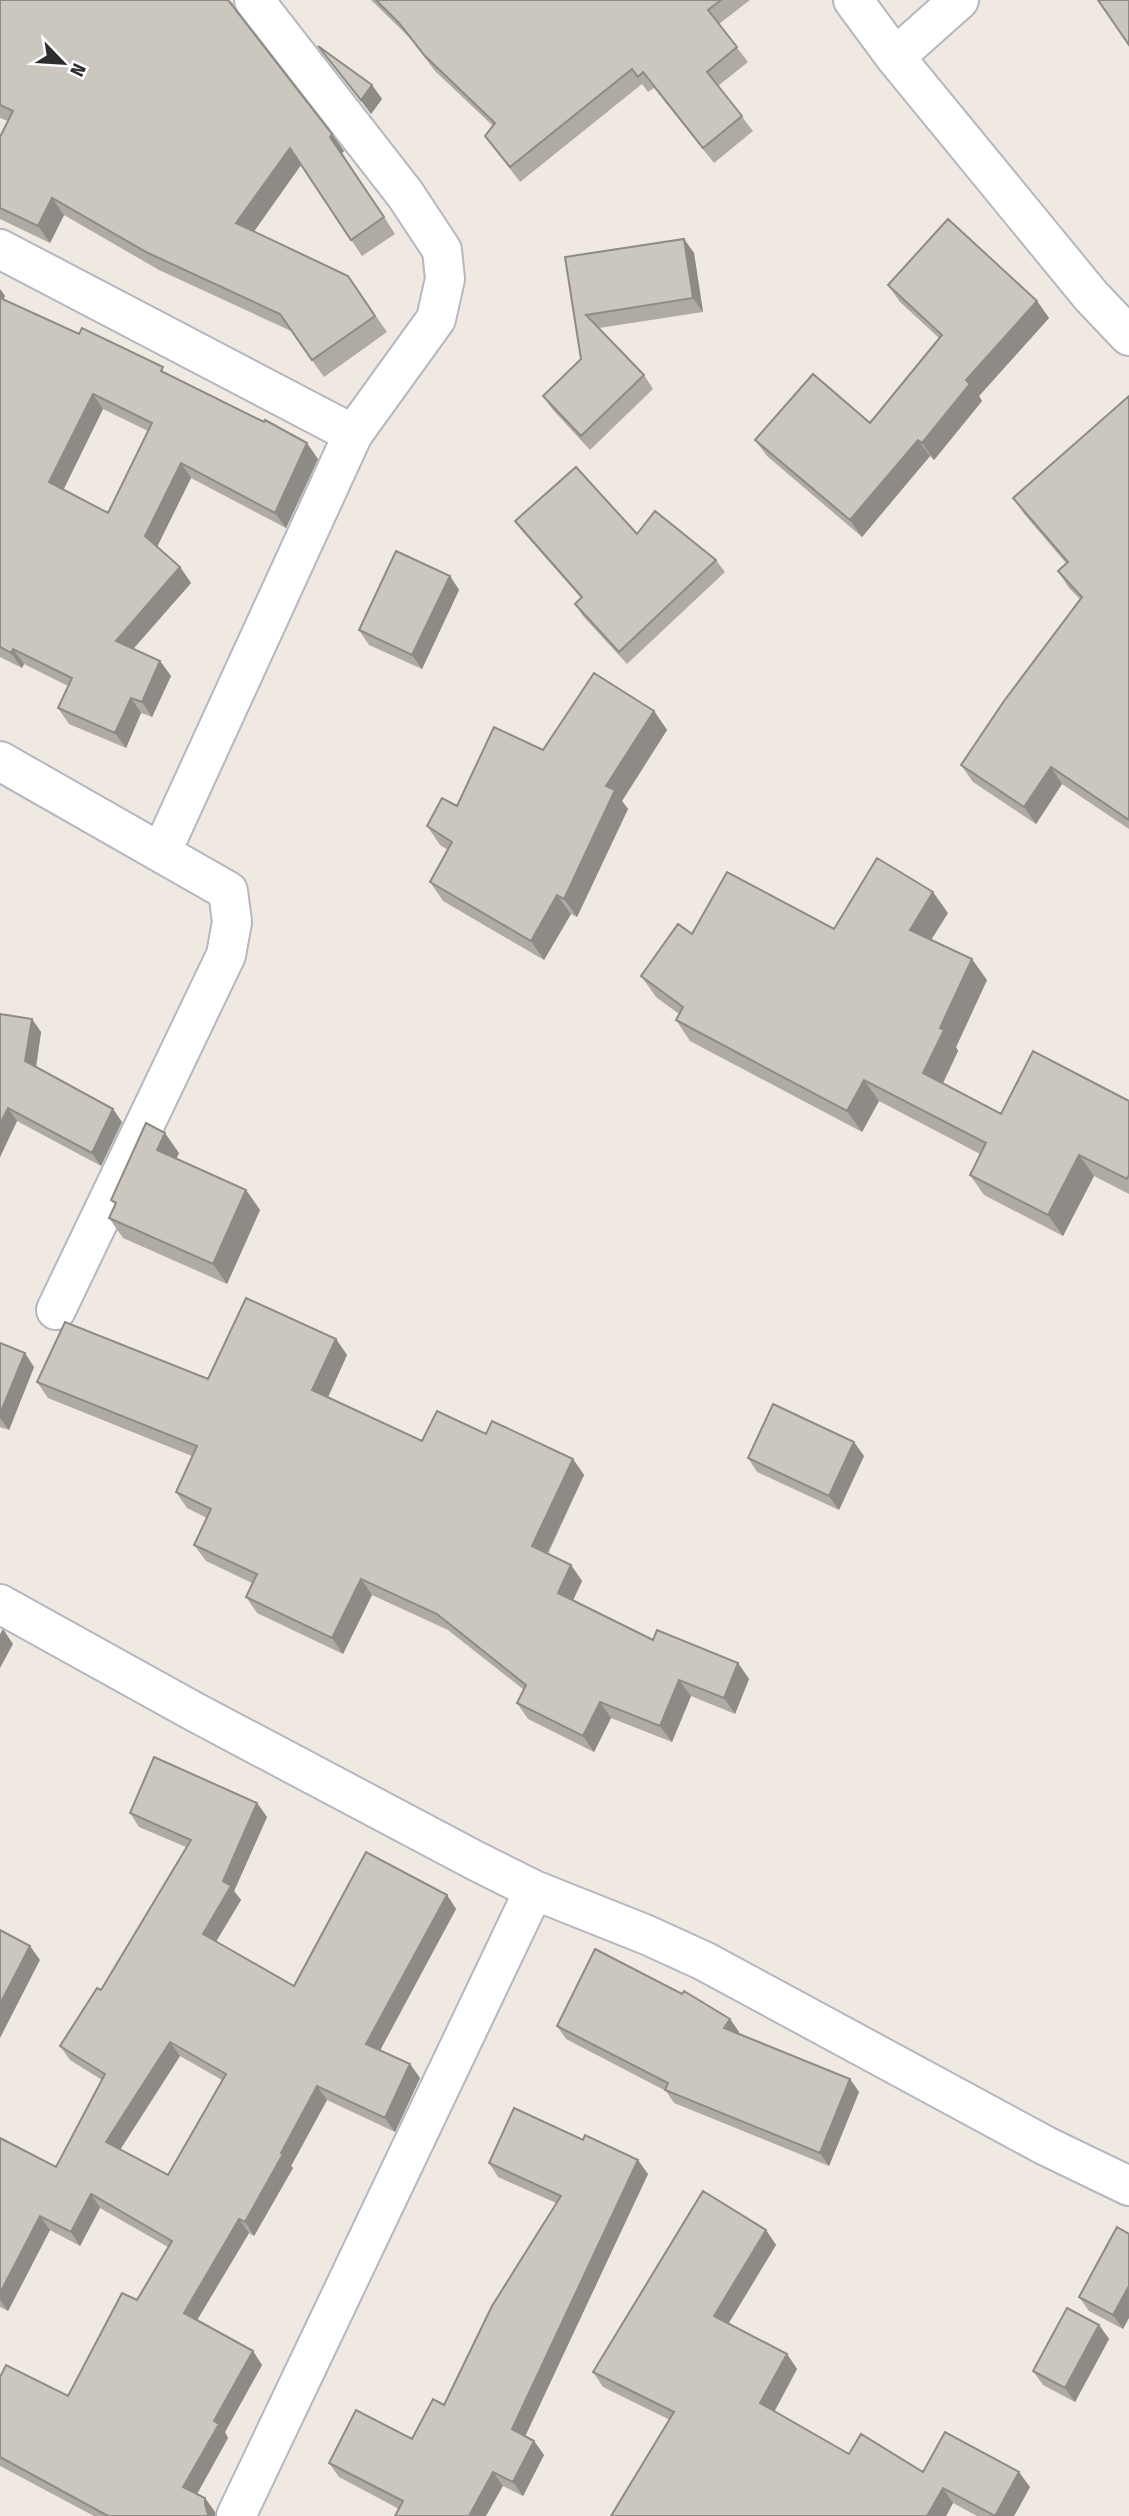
<svg xmlns="http://www.w3.org/2000/svg" width="1129" height="2516" font-family="'Fira Sans Condensed',sans-serif">
<style>
.lines{fill:none;stroke-linecap:round;stroke-linejoin:round}
.street-casing{stroke:#b4b7c1;stroke-width:42}
.street{stroke:#fff;stroke-width:38}
.wall{fill:#afaba4;fill-rule:evenodd}
.shaded-wall{fill:#8e8b86}
.building{fill:#cbc7bf;stroke:#8e8b86;stroke-width:2;fill-rule:evenodd}
</style>
<rect width="100%" height="100%" fill="#efe9e1"/>
<g class="lines">
<!-- street casing -->
<g class="street-casing">
<path id="street" d="M 853,0 L 895,57 L 1091,296 L 1129,336
M 895,57 L 959,0
M 0,249 L 353,434
M 0,761 L 228,891 L 232,922 L 226,955 L 56,1310
M 161,853 L 353,434 L 436,319 L 445,279 L 442,250 L 405,194 L 254,0
M 0,1604 L 193,1711 L 476,1861 L 534,1890 L 647,1935 L 704,1961 L 1046,2146 L 1129,2186
M 236,2516 L 534,1890"/>
</g>
<!-- street -->
<use href="#street" class="street"/>
</g>
<!-- wall -->
<path class="wall" d="M 0,0 L 232,2 L 235,10 L 332,134 L 344,151 L 342,153 L 395,234 L 362,256 L 301,165 L 254,231 L 348,276 L 387,332 L 324,377 L 291,331 L 159,270 L 64,215 L 50,243 L 0,219 L 0,137 L 8,121 L 0,118 Z
M 371,0 L 750,0 L 719,24 L 748,62 L 718,86 L 753,131 L 714,163 L 654,88 L 648,92 L 642,84 L 520,182 L 485,136 L 493,126 L 435,71 L 410,38 Z
M 318,46 L 372,85 L 382,99 L 371,114 Z
M 684,239 L 694,253 L 703,312 L 599,328 L 644,375 L 653,389 L 590,450 L 553,410 L 543,396 L 581,359 L 565,257 Z
M 888,285 L 1037,301 L 1049,318 L 979,396 L 982,401 L 934,460 L 930,456 L 862,537 L 767,456 L 755,440 L 870,423 L 939,338 L 900,302 Z
M 0,289 L 5,296 L 3,300 L 169,375 L 318,459 L 286,528 L 191,478 L 157,547 L 180,567 L 191,583 L 133,649 L 160,661 L 171,676 L 152,717 L 141,713 L 126,748 L 69,724 L 58,708 L 68,686 L 24,664 L 22,668 L 0,657 ZM 103,409 L 148,431 L 108,513 L 63,489 Z
M 1129,397 L 1129,829 L 1062,784 L 1036,824 L 973,782 L 961,765 L 1080,599 L 1069,588 L 1058,571 L 1066,563 L 1025,515 L 1013,498 Z
M 515,521 L 637,534 L 716,560 L 725,572 L 627,664 L 583,616 L 575,604 L 581,598 L 524,533 Z
M 450,576 L 459,590 L 422,669 L 369,645 L 359,630 Z
M 654,711 L 667,730 L 622,801 L 628,809 L 577,917 L 571,914 L 544,960 L 443,901 L 430,882 L 448,850 L 440,845 L 427,826 L 543,750 Z
M 948,913 L 931,940 L 987,980 L 956,1047 L 958,1051 L 943,1084 L 1001,1114 L 1129,1101 L 1129,1194 L 1094,1176 L 1063,1236 L 984,1195 L 970,1175 L 980,1154 L 879,1101 L 862,1132 L 690,1041 L 676,1020 L 679,1014 L 656,997 L 641,976 L 692,934 L 834,929 Z
M 0,1014 L 32,1019 L 41,1032 L 36,1067 L 113,1109 L 122,1122 L 101,1166 L 17,1121 L 0,1157 Z
M 179,1153 L 176,1159 L 246,1190 L 260,1210 L 227,1284 L 123,1238 L 109,1218 L 115,1205 L 111,1200 Z
M 336,1339 L 347,1355 L 328,1397 L 422,1441 L 486,1434 L 573,1459 L 584,1475 L 548,1554 L 571,1565 L 582,1581 L 573,1600 L 653,1640 L 738,1663 L 749,1679 L 735,1714 L 691,1696 L 672,1742 L 611,1718 L 594,1752 L 528,1719 L 517,1703 L 524,1690 L 448,1630 L 372,1595 L 343,1654 L 257,1613 L 246,1597 L 252,1583 L 206,1561 L 194,1545 L 207,1518 L 187,1508 L 176,1492 L 192,1456 L 48,1398 L 37,1382 L 208,1379 Z
M 0,1343 L 34,1367 L 9,1430 L 0,1427 Z
M 864,1456 L 839,1510 L 757,1472 L 748,1458 Z
M 257,1803 L 267,1817 L 234,1891 L 241,1900 L 216,1942 L 294,1986 L 447,1895 L 456,1909 L 380,2050 L 410,2064 L 420,2078 L 395,2132 L 327,2100 L 291,2166 L 293,2168 L 254,2236 L 249,2233 L 197,2320 L 262,2365 L 225,2432 L 228,2438 L 197,2494 L 205,2498 L 215,2512 L 215,2516 L 94,2516 L 0,2466 L 0,2377 L 68,2396 L 137,2300 L 168,2247 L 100,2208 L 80,2246 L 50,2230 L 8,2311 L 0,2307 L 0,2138 L 56,2167 L 102,2080 L 70,2060 L 60,2046 L 101,1990 L 186,1847 L 139,1827 L 130,1813 ZM 180,2056 L 222,2080 L 168,2175 L 120,2150 Z
M 730,2019 L 739,2032 L 739,2033 L 850,2079 L 859,2092 L 829,2166 L 674,2103 L 666,2091 L 566,2039 L 557,2026 Z
M 489,2163 L 648,2174 L 525,2436 L 534,2441 L 544,2455 L 523,2496 L 503,2486 L 399,2509 L 339,2477 L 329,2463 L 412,2439 L 444,2405 L 556,2203 L 498,2177 Z
M 1117,2227 L 1123,2329 L 1089,2311 L 1079,2297 Z
M 766,2230 L 776,2245 L 728,2324 L 787,2354 L 797,2369 L 774,2411 L 849,2454 L 923,2472 L 1030,2487 L 1014,2516 L 977,2516 L 953,2503 L 946,2516 L 611,2516 L 670,2420 L 603,2387 L 593,2372 Z
M 1099,2325 L 1109,2339 L 1075,2402 L 1043,2385 L 1033,2371 Z"/>
<!-- shaded-wall -->
<path class="shaded-wall" d="M 372,85 L 382,99 L 371,114 L 361,100 Z
M 332,134 L 344,151 L 342,153 L 395,234 L 330,137 Z
M 290,148 L 301,165 L 248,240 L 236,223 Z
M 52,198 L 64,215 L 50,243 L 38,226 Z
M 684,239 L 694,253 L 703,312 L 693,298 Z
M 0,289 L 5,296 L 0,307 Z
M 1037,301 L 1049,318 L 979,396 L 982,401 L 934,460 L 922,443 L 966,380 Z
M 93,394 L 103,409 L 60,497 L 49,482 Z
M 918,440 L 930,456 L 862,537 L 850,520 Z
M 307,443 L 318,459 L 286,528 L 275,513 Z
M 181,463 L 191,478 L 155,551 L 145,536 Z
M 180,567 L 191,583 L 127,656 L 116,641 Z
M 450,576 L 459,590 L 422,669 L 412,655 Z
M 13,649 L 24,664 L 22,668 L 11,653 Z
M 160,661 L 171,676 L 152,717 L 142,702 Z
M 131,698 L 141,713 L 126,748 L 115,733 Z
M 654,711 L 667,730 L 622,801 L 628,809 L 577,917 L 564,899 L 606,786 Z
M 1051,767 L 1062,784 L 1036,824 L 1024,807 Z
M 933,892 L 948,913 L 924,951 L 910,930 Z
M 557,895 L 571,914 L 544,960 L 531,941 Z
M 972,959 L 987,980 L 956,1047 L 958,1051 L 937,1094 L 923,1073 L 940,1028 Z
M 32,1019 L 41,1032 L 35,1074 L 25,1061 Z
M 864,1080 L 879,1101 L 862,1132 L 847,1111 Z
M 8,1108 L 17,1121 L 0,1157 L 0,1124 Z
M 113,1109 L 122,1122 L 101,1166 L 92,1153 Z
M 165,1133 L 179,1153 L 171,1170 L 157,1150 Z
M 1079,1155 L 1094,1176 L 1063,1236 L 1048,1215 Z
M 246,1190 L 260,1210 L 227,1284 L 213,1264 Z
M 336,1339 L 347,1355 L 324,1406 L 312,1390 Z
M 25,1353 L 34,1367 L 9,1430 L 0,1418 L 0,1414 Z
M 854,1442 L 864,1456 L 839,1510 L 829,1496 Z
M 573,1459 L 584,1475 L 543,1562 L 532,1546 Z
M 571,1565 L 582,1581 L 569,1609 L 558,1593 Z
M 361,1579 L 372,1595 L 343,1654 L 332,1638 Z
M 3,1629 L 13,1644 L 0,1668 L 0,1634 Z
M 738,1663 L 749,1679 L 735,1714 L 724,1698 Z
M 679,1680 L 691,1696 L 672,1742 L 660,1726 Z
M 600,1702 L 611,1718 L 594,1752 L 583,1736 Z
M 257,1803 L 267,1817 L 234,1891 L 241,1900 L 212,1948 L 203,1934 L 223,1881 Z
M 447,1895 L 456,1909 L 376,2058 L 366,2044 Z
M 30,1946 L 40,1960 L 0,2038 L 0,2004 Z
M 730,2019 L 739,2032 L 734,2041 L 724,2028 Z
M 170,2042 L 180,2056 L 116,2156 L 106,2142 Z
M 410,2064 L 420,2078 L 395,2132 L 385,2118 Z
M 850,2079 L 859,2092 L 829,2166 L 820,2153 Z
M 317,2086 L 327,2100 L 291,2166 L 293,2168 L 254,2236 L 245,2222 Z
M 638,2160 L 648,2174 L 522,2443 L 512,2429 Z
M 91,2194 L 100,2208 L 80,2246 L 71,2232 Z
M 40,2216 L 50,2230 L 8,2311 L 0,2300 L 0,2293 Z
M 239,2219 L 249,2233 L 193,2327 L 184,2313 Z
M 766,2230 L 776,2245 L 724,2331 L 714,2316 Z
M 1129,2286 L 1129,2318 L 1123,2329 L 1113,2315 Z
M 1099,2325 L 1109,2339 L 1075,2402 L 1065,2388 Z
M 253,2351 L 262,2365 L 225,2432 L 228,2438 L 193,2501 L 183,2487 L 214,2421 Z
M 787,2354 L 797,2369 L 771,2418 L 760,2403 Z
M 534,2441 L 544,2455 L 523,2496 L 513,2482 Z
M 493,2472 L 503,2486 L 486,2516 L 469,2516 Z
M 1019,2472 L 1030,2487 L 1014,2516 L 995,2516 Z
M 943,2488 L 953,2503 L 946,2516 L 927,2516 Z
M 205,2498 L 215,2512 L 215,2516 L 207,2516 L 205,2504 Z"/>
<!-- building -->
<path class="building" d="M 0,0 L 228,0 L 332,134 L 330,137 L 384,217 L 351,240 L 290,148 L 236,223 L 348,276 L 375,316 L 312,360 L 280,314 L 148,253 L 52,198 L 38,226 L 0,208 L 0,137 L 13,111 L 0,105 Z
M 376,0 L 721,0 L 708,10 L 737,47 L 707,72 L 742,116 L 703,148 L 643,72 L 638,77 L 632,69 L 510,167 L 485,136 L 495,123 L 425,56 L 399,23 Z
M 1098,0 L 1129,0 L 1129,45 Z
M 318,46 L 372,85 L 361,100 Z
M 948,219 L 1037,301 L 966,380 L 970,384 L 922,443 L 918,440 L 850,520 L 755,440 L 813,374 L 870,423 L 942,335 L 888,285 Z
M 684,239 L 693,298 L 586,315 L 644,375 L 581,436 L 543,396 L 581,359 L 565,257 Z
M 0,298 L 79,334 L 82,328 L 163,367 L 161,371 L 264,422 L 265,420 L 307,443 L 275,513 L 181,463 L 145,536 L 180,567 L 116,641 L 160,661 L 142,702 L 131,698 L 115,733 L 58,708 L 72,678 L 13,649 L 11,653 L 0,647 ZM 93,394 L 152,423 L 108,513 L 49,482 Z
M 1129,396 L 1129,820 L 1051,767 L 1024,807 L 961,765 L 1004,701 L 1082,597 L 1058,571 L 1068,562 L 1013,498 Z
M 576,467 L 637,534 L 655,511 L 716,560 L 619,652 L 575,604 L 582,597 L 515,521 Z
M 396,551 L 450,576 L 412,655 L 359,630 Z
M 594,673 L 654,711 L 606,786 L 615,790 L 564,899 L 557,895 L 531,941 L 430,882 L 452,842 L 427,826 L 442,798 L 457,806 L 494,727 L 543,750 Z
M 877,858 L 933,892 L 910,930 L 972,959 L 940,1028 L 944,1030 L 923,1073 L 1001,1114 L 1033,1051 L 1129,1101 L 1129,1175 L 1127,1179 L 1079,1155 L 1048,1215 L 970,1175 L 986,1143 L 864,1080 L 847,1111 L 676,1020 L 683,1007 L 641,976 L 678,924 L 692,934 L 727,872 L 834,929 Z
M 0,1014 L 32,1019 L 25,1061 L 113,1109 L 92,1153 L 8,1108 L 0,1124 Z
M 146,1123 L 165,1133 L 157,1150 L 246,1190 L 213,1264 L 109,1218 L 116,1203 L 111,1200 Z
M 246,1298 L 336,1339 L 312,1390 L 422,1441 L 437,1411 L 486,1434 L 492,1421 L 573,1459 L 532,1546 L 571,1565 L 558,1593 L 653,1640 L 657,1630 L 738,1663 L 724,1698 L 679,1680 L 660,1726 L 600,1702 L 583,1736 L 517,1703 L 526,1685 L 437,1614 L 361,1579 L 332,1638 L 246,1597 L 257,1574 L 194,1545 L 211,1509 L 176,1492 L 197,1446 L 37,1382 L 65,1322 L 208,1379 Z
M 0,1343 L 25,1353 L 0,1414 Z
M 773,1404 L 854,1442 L 829,1496 L 748,1458 Z
M 154,1757 L 257,1803 L 223,1881 L 231,1886 L 203,1934 L 294,1986 L 366,1852 L 447,1895 L 366,2044 L 410,2064 L 385,2118 L 317,2086 L 281,2153 L 283,2154 L 245,2222 L 239,2219 L 184,2313 L 253,2351 L 214,2421 L 219,2424 L 183,2487 L 205,2498 L 205,2504 L 208,2514 L 207,2516 L 108,2516 L 0,2457 L 0,2377 L 6,2365 L 68,2396 L 122,2293 L 137,2300 L 172,2241 L 91,2194 L 71,2232 L 40,2216 L 0,2293 L 0,2138 L 56,2167 L 105,2074 L 60,2046 L 97,1988 L 101,1990 L 191,1840 L 130,1813 ZM 170,2042 L 226,2074 L 168,2175 L 106,2142 Z
M 0,1930 L 30,1946 L 0,2004 Z
M 595,1949 L 682,1994 L 684,1991 L 730,2019 L 724,2028 L 850,2079 L 820,2153 L 665,2090 L 668,2083 L 557,2026 Z
M 514,2108 L 583,2140 L 585,2135 L 638,2160 L 512,2429 L 534,2441 L 513,2482 L 493,2472 L 469,2516 L 395,2516 L 403,2501 L 329,2463 L 356,2410 L 412,2439 L 433,2399 L 444,2405 L 492,2306 L 561,2196 L 489,2163 Z
M 703,2191 L 766,2230 L 714,2316 L 787,2354 L 760,2403 L 849,2454 L 861,2434 L 923,2472 L 945,2432 L 1019,2472 L 995,2516 L 943,2488 L 927,2516 L 611,2516 L 674,2412 L 593,2372 Z
M 1117,2227 L 1129,2234 L 1129,2286 L 1113,2315 L 1079,2297 Z
M 1067,2308 L 1099,2325 L 1065,2388 L 1033,2371 Z"/>
<!-- north arrow -->
<g transform="translate(63 63) rotate(115)" stroke="#ffffff" stroke-width="5" paint-order="stroke">
<path d="M0-5L12 26L0 18L-12 26Z" fill="#2e2e2e"/>
<text y="-10" font-size="19" font-weight="bold" text-anchor="middle" fill="#2e2e2e">N</text>
</g>
</svg>
